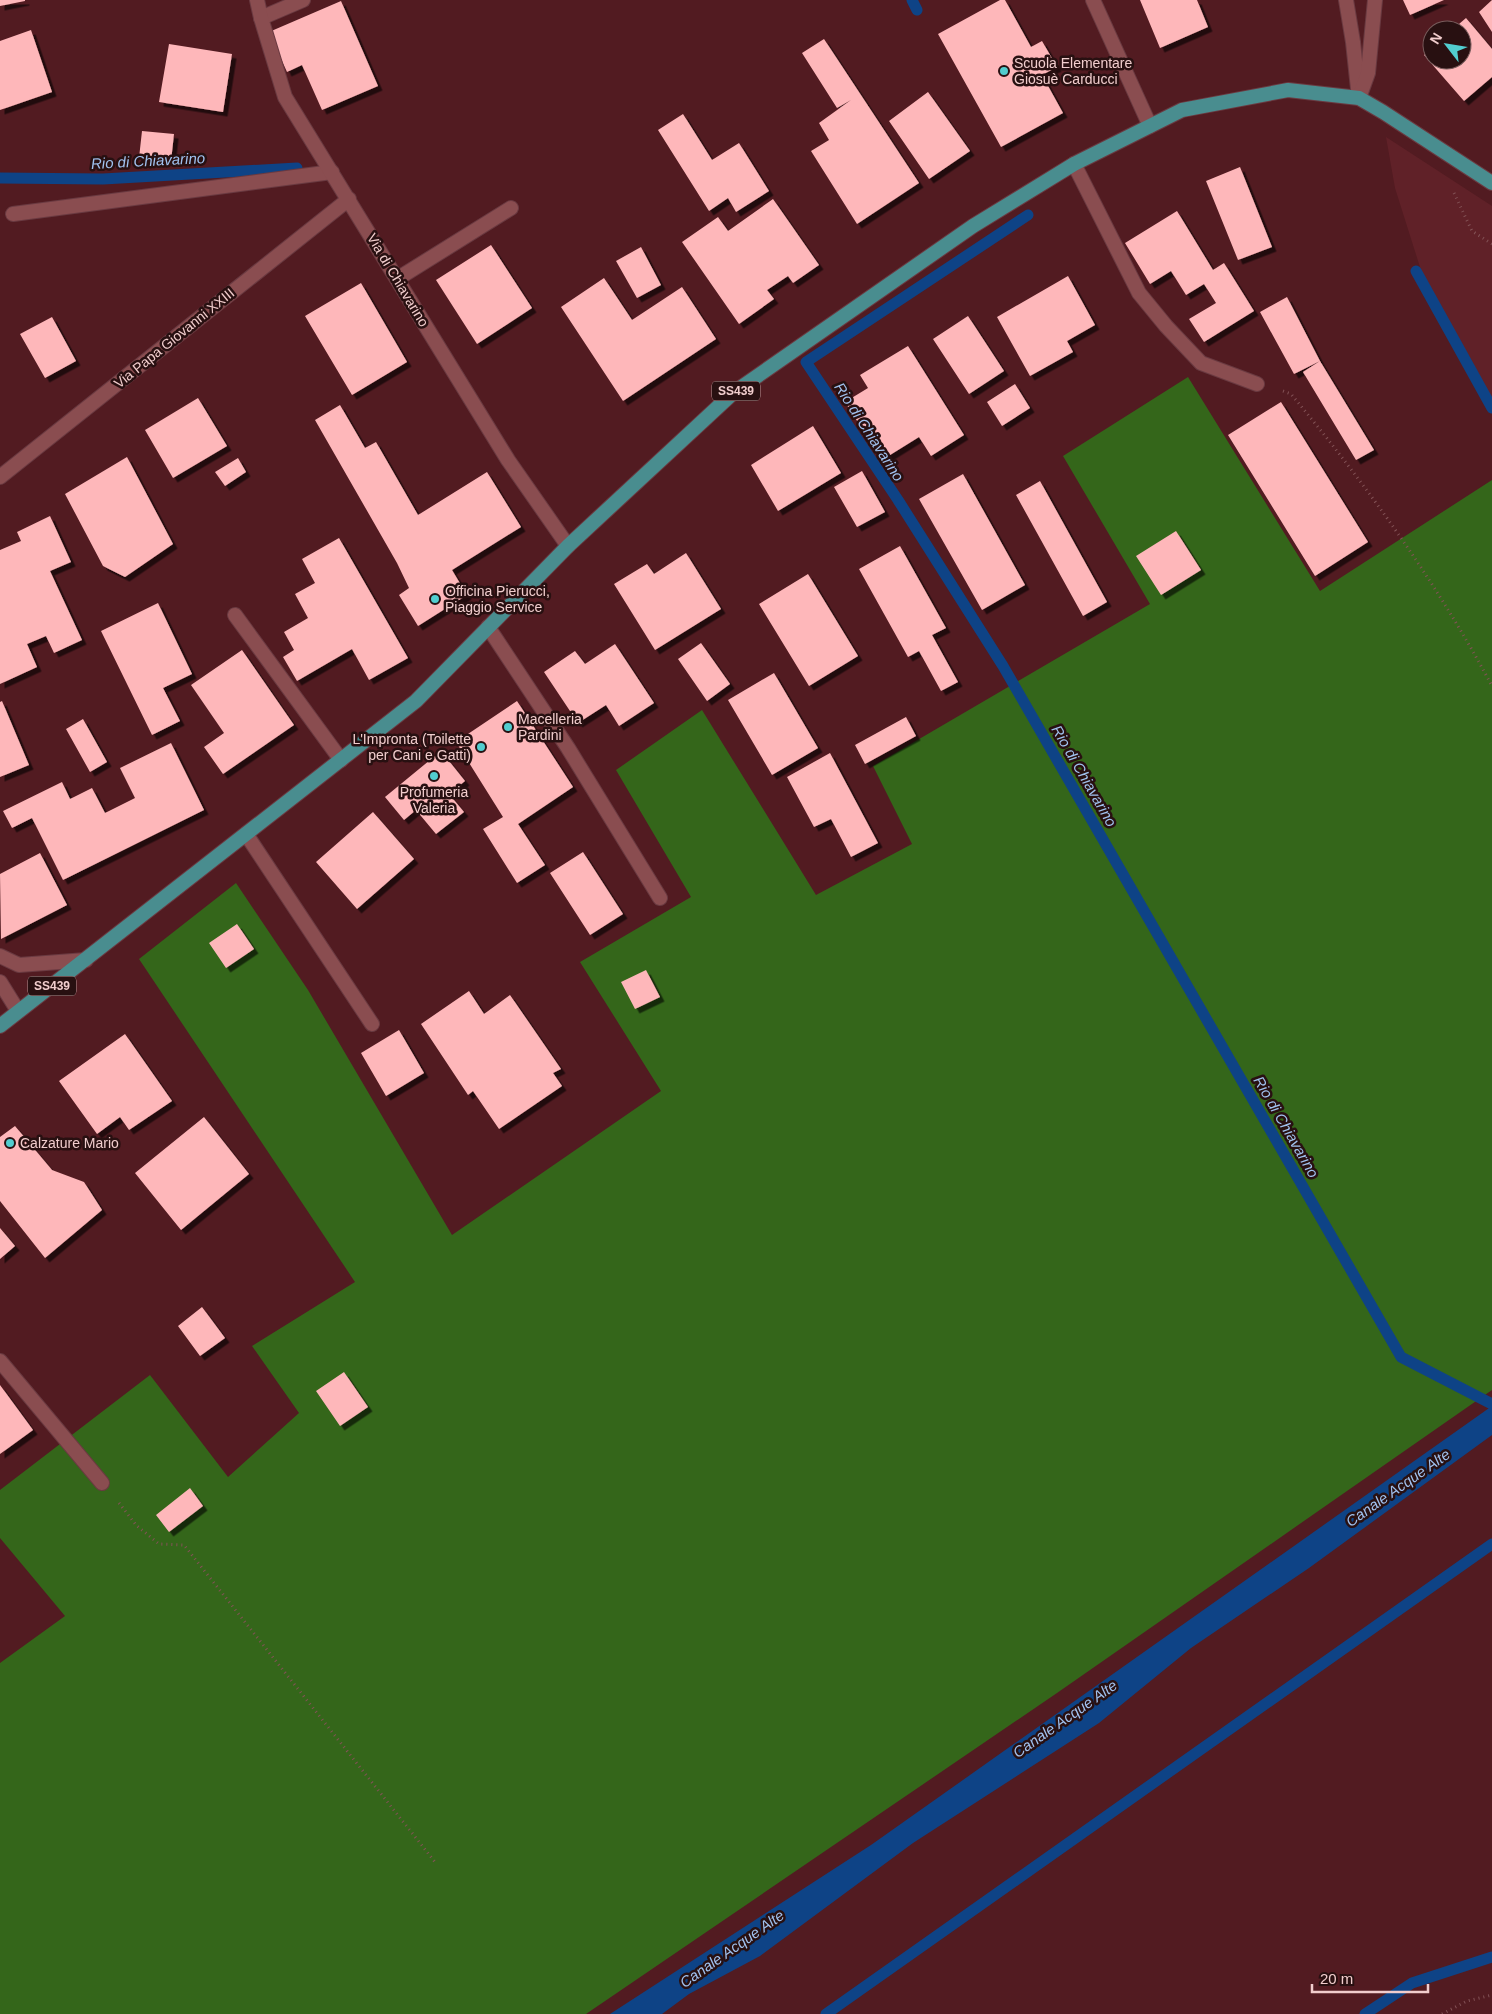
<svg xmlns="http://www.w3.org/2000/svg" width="1492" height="2014" font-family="Arial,sans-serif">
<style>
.built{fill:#602128}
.green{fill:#34661a}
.water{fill:#0e4386}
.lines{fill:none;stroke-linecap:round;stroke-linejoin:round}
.stream{stroke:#0e4386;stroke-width:11}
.building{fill:#feb7ba;filter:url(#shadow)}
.service-casing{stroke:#6a3a41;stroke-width:16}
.minor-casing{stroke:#6a3a41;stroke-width:16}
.primary-casing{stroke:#6a3a41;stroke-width:16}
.path{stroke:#835256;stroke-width:3;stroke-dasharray:1 4;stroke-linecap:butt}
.service{stroke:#8a4d50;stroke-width:14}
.minor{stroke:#8a4d50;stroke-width:14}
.primary{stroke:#498d8f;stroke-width:14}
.poi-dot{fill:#52cdcf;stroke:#281011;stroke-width:2}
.labels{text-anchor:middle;stroke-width:5;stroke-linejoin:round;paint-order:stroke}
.shield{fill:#281011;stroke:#b59495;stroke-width:1}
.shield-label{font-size:12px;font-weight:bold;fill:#f1cdcd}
.poi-label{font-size:14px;fill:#f1cdcd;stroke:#281011;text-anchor:start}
.street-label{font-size:14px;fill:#f1cdcd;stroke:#281011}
.water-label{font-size:15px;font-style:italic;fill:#a0c1ee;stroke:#281011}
</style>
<defs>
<filter id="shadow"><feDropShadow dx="4.5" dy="4.5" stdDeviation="0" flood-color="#0009"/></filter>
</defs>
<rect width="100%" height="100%" fill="#521b21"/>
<!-- built -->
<path class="built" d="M 1386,137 L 1492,206 L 1492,404 L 1473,363 L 1425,283 L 1395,188 Z"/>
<!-- green -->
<path class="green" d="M 1188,377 L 1320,591 L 1492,480 L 1492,1390 L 1057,1693 L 586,2014 L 0,2014 L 0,1663 L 65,1616 L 0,1538 L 0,1490 L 150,1375 L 228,1477 L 299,1413 L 252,1346 L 355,1282 L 139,959 L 236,883 L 308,990 L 452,1235 L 661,1091 L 580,962 L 691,897 L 616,770 L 702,710 L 816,895 L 912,844 L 873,766 L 1150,604 L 1063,456 Z"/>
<!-- water -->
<path class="water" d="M 1492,1406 L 1492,1435 L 1309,1568 L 1191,1648 L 1099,1723 L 913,1843 L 760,1956 L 689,1994 L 662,2014 L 610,2014 L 871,1845 Z"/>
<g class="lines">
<!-- stream -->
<path class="stream" d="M 912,0 L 917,10
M 0,178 L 103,179 L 297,168
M 1028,215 L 806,362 L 898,500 L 1003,666 L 1401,1357 L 1492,1404
M 1416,271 L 1492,408
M 826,2014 L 1492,1544
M 1365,2014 L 1412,1983 L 1492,1957"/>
</g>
<!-- building -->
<path class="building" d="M 0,0 L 25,0 L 25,1 L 0,6 Z
M 1000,0 L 1005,0 L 1031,47 L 1042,41 L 1057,67 L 1042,75 L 1063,113 L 1001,147 L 938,34 Z
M 1140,0 L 1197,0 L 1208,27 L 1160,48 Z
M 1403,0 L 1444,0 L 1410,15 Z
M 1492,0 L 1492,32 L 1479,12 Z
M 341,1 L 378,86 L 322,110 L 302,65 L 287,72 L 269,32 Z
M 1466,18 L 1492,49 L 1492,77 L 1464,101 L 1424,55 L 1432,47 L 1432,60 L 1462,60 L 1462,30 L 1452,30 Z
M 31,30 L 52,92 L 0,110 L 0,41 Z
M 824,39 L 919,183 L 857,224 L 811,151 L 829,140 L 819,123 L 851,100 L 837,108 L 802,53 Z
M 169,44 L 232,54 L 223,112 L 159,102 Z
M 928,92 L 970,151 L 929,179 L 889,121 Z
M 683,114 L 712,160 L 739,143 L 769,191 L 736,212 L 728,198 L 709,211 L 658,130 Z
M 142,131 L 174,134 L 171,161 L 139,158 Z
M 1240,167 L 1272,247 L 1238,260 L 1206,181 Z
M 773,199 L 819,265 L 793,283 L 788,276 L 767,290 L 774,299 L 739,324 L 682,242 L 718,217 L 728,231 Z
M 1177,211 L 1213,270 L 1224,263 L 1254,311 L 1204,342 L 1189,319 L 1216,303 L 1204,284 L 1186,295 L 1171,271 L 1150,284 L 1125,243 Z
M 491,245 L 532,308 L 477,344 L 436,280 Z
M 641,247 L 661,285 L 637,298 L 616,261 Z
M 1068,276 L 1095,325 L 1067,341 L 1073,352 L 1030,376 L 997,317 Z
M 604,278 L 632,320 L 682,287 L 716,339 L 623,401 L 561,307 Z
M 361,283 L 407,362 L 352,395 L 305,316 Z
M 1287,297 L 1320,361 L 1294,374 L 1260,312 Z
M 968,316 L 1004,371 L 969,394 L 933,339 Z
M 52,317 L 76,361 L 45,378 L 20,334 Z
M 908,346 L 964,435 L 931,456 L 919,437 L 882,460 L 845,402 L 868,388 L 860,375 Z
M 1320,361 L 1374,450 L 1356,460 L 1303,372 Z
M 1015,384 L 1030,408 L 1002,426 L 987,402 Z
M 198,398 L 227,446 L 173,478 L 145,430 Z
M 1281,402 L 1368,542 L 1315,576 L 1228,435 Z
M 340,405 L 365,448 L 376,442 L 418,515 L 487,472 L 521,527 L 452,570 L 467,595 L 418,626 L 399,595 L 409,588 L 397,563 L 315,420 Z
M 813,426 L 841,473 L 778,511 L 751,465 Z
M 127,457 L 173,544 L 125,577 L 103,566 L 65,494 Z
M 238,458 L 246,472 L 225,486 L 215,472 Z
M 862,471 L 885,512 L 857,527 L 834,487 Z
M 963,474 L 1025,585 L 982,610 L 919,499 Z
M 1040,481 L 1107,602 L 1083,616 L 1016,495 Z
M 50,516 L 71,562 L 50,571 L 82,640 L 54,653 L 46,636 L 27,644 L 37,667 L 0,684 L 0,550 L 21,541 L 17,532 Z
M 1176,531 L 1201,570 L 1161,595 L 1136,556 Z
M 339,538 L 408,658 L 369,680 L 352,649 L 297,681 L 283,657 L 294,650 L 284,632 L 308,618 L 295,594 L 315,583 L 302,559 Z
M 900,546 L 946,628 L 932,635 L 958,682 L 941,691 L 919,651 L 908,657 L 859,569 Z
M 686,553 L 721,609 L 655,650 L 614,584 L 647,564 L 654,574 Z
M 808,574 L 858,656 L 809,686 L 759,604 Z
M 158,603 L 192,674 L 163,688 L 180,721 L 152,735 L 101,631 Z
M 701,643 L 730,684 L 707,701 L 678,659 Z
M 615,644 L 654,703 L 619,726 L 606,705 L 578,723 L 544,672 L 575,651 L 585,664 Z
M 242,650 L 294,725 L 223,774 L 204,747 L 224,733 L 191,685 Z
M 774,673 L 818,748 L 772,775 L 728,700 Z
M 2,701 L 29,765 L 0,777 L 0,702 Z
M 517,701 L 573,787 L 518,824 L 545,865 L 517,883 L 483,829 L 503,817 L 456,742 Z
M 906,717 L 916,736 L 865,764 L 855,745 Z
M 83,719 L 107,762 L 90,772 L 66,729 Z
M 171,743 L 204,810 L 63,880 L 32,818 L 12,828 L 3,811 L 62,782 L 70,799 L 92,788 L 105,813 L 135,798 L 120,768 Z
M 441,751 L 465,781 L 449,794 L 464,812 L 436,834 L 416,810 L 404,820 L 385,797 Z
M 830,753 L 878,843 L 851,857 L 831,819 L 814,827 L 787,777 Z
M 373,812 L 414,859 L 357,909 L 316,862 Z
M 583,852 L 623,914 L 590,935 L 550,873 Z
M 40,853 L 67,905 L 1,939 L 0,874 Z
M 237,924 L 254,949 L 226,968 L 209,943 Z
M 646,970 L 660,997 L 635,1009 L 621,982 Z
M 469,991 L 484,1014 L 510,995 L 561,1069 L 553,1073 L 562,1086 L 499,1129 L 473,1091 L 468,1095 L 421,1024 Z
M 399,1030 L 424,1073 L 386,1096 L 361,1053 Z
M 125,1034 L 172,1101 L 129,1130 L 120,1117 L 97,1134 L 59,1081 Z
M 204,1117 L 249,1174 L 181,1230 L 135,1173 Z
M 15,1126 L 52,1170 L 84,1182 L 102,1210 L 45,1258 L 0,1201 L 0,1137 Z
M 0,1228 L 15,1246 L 0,1259 Z
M 202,1307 L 225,1338 L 200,1356 L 178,1326 Z
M 344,1372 L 368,1407 L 340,1426 L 316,1391 Z
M 0,1385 L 33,1430 L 0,1454 Z
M 190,1488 L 203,1506 L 169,1532 L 156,1515 Z"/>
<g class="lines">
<!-- service casing -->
<g class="service-casing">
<path id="service" d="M 1093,0 L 1150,126
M 1346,0 L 1353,42 L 1359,98
M 261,18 L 303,0
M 1074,164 L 1139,293 L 1166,326 L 1201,363 L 1257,384
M 13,214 L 332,172
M 397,279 L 511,208
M 235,615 L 341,760
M 488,627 L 568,748 L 660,898
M 246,834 L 372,1024
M 0,1361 L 102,1483"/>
</g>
<!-- minor casing -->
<g class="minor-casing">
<path id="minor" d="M 257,0 L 261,18 L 285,97 L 508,460 L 568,546
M 1359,98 L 1368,73 L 1375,0
M 0,477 L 349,199
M 0,956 L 19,965 L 86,960
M 0,982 L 18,1011"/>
</g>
<!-- primary casing -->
<g class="primary-casing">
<path id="primary" d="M 0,1026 L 416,701 L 568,546 L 733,393 L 973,226 L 1074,164 L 1182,110 L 1288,90 L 1359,98 L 1383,112 L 1492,183"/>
</g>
<!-- path -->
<path class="path" d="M 1454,193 L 1472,231 L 1492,244
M 1283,391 L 1291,394 C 1366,484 1437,583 1492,686
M 119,1503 L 136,1525 L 159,1544 L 184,1545 L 435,1862
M 1442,2014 L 1467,2001 L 1492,1995"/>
<!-- service -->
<use href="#service" class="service"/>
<!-- minor -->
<use href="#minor" class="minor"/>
<!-- primary -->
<use href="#primary" class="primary"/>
</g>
<!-- markers -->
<g class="poi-dot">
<circle cx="1004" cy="71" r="5"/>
<circle cx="435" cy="599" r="5"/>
<circle cx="508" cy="727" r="5"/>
<circle cx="481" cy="747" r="5"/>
<circle cx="434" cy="776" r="5"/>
<circle cx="10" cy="1143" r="5"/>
</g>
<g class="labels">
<!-- shield labels -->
<g class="shield">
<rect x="712" y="381.5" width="48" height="19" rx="4"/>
<rect x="28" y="976.5" width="48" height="19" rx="4"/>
</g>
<g class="shield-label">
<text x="736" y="395">SS439</text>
<text x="52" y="990">SS439</text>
</g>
<!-- poi labels -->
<g class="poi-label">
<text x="1014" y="68">Scuola Elementare<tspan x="1014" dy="16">Giosuè Carducci</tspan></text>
<text x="445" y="596">Officina Pierucci,<tspan x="445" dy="16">Piaggio Service</tspan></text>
<text x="518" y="724">Macelleria<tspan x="518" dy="16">Pardini</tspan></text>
<text x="471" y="744" text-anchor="end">L'Impronta (Toilette<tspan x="471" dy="16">per Cani e Gatti)</tspan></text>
<text x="434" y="797" text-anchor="middle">Profumeria<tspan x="434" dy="16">Valeria</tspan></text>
<text x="20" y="1148">Calzature Mario</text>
</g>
<!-- street labels -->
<g class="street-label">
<text transform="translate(398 280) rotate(59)" y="5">Via di Chiavarino</text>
<text transform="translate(174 338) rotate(-39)" y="5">Via Papa Giovanni XXIII</text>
</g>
<!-- water labels -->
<g class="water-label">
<text transform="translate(148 161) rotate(-3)" y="5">Rio di Chiavarino</text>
<text transform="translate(869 432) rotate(57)" y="5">Rio di Chiavarino</text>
<text transform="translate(1084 776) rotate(60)" y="5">Rio di Chiavarino</text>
<text transform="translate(1286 1127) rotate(60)" y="5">Rio di Chiavarino</text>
<text transform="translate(1398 1488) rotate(-35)" y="5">Canale Acque Alte</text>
<text transform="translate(1065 1719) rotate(-35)" y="5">Canale Acque Alte</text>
<text transform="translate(732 1949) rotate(-35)" y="5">Canale Acque Alte</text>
</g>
</g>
<!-- north arrow -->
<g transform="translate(1447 45) rotate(301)"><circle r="24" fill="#281011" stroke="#785c5c"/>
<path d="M0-4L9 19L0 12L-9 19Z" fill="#52cdcf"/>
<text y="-8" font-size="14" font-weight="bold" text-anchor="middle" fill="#f1cdcd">N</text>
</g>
<!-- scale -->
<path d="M1312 1984v8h116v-8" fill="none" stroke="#f1cdcd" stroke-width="2.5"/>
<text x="1320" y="1984" font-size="15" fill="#f1cdcd" stroke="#281011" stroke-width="4" paint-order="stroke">20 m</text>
</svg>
